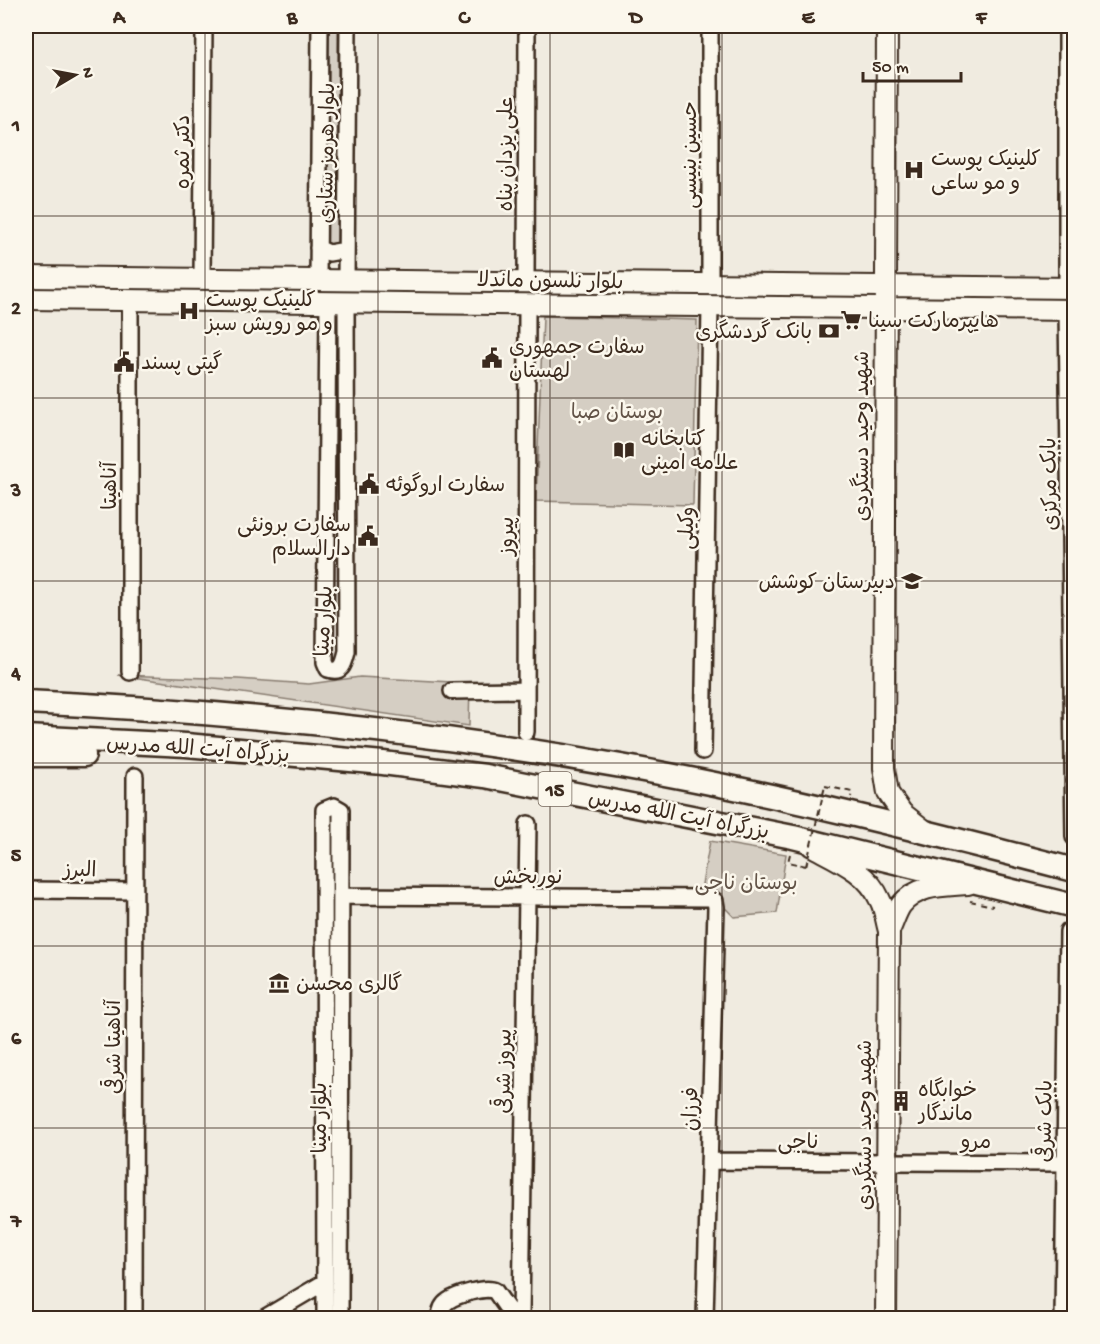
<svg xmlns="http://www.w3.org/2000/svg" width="1100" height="1344" font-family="'Gochi Hand','Playpen Sans Arabic',sans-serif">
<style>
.green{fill:#d5cec3;stroke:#887c70;stroke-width:1.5}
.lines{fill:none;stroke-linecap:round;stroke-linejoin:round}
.minor-casing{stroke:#3b2a1e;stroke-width:20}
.major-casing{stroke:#3b2a1e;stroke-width:24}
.highway-casing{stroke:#3b2a1e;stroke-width:27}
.path{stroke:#3b2a1e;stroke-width:2;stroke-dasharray:6 4.5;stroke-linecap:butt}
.minor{stroke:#fbf7ec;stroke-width:15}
.major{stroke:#fbf7ec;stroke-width:20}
.highway{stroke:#fbf7ec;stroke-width:22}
.path-bridge{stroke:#3b2a1e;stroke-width:2;stroke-dasharray:6 4.5;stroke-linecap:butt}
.grid{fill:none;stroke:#3b2a1e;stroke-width:1.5;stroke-opacity:0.55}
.labels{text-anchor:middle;stroke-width:5;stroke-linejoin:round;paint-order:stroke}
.shield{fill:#fbf7ec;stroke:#75685c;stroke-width:1.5}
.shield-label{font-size:20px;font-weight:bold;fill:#3b2a1e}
.street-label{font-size:21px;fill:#3b2a1e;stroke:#fbf7ec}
.poi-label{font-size:21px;fill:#3b2a1e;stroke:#fbf7ec;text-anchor:start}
.park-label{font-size:21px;fill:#625347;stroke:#fbf7ec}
.neatline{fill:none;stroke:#3b2a1e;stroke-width:2}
.grid-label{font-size:20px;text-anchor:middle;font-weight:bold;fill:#3b2a1e}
</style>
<rect width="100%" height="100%" fill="#f0ebe0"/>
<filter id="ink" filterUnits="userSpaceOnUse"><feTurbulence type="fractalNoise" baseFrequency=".0167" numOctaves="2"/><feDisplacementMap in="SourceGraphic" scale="12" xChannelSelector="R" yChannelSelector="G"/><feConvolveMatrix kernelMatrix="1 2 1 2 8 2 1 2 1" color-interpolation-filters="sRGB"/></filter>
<g filter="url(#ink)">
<!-- green -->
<path class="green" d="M 329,26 L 338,26 L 337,247 L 327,246 Z
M 543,316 L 697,320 L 693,505 L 536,501 Z
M 118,675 L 238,679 L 309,684 L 360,677 L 470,683 L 469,726 Z
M 329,811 L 337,811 L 333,1318 L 331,1318 Z
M 710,841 L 786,854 L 777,913 L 734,917 L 702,884 Z"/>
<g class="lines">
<!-- minor casing -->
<g class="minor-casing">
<path id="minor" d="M 318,248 L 329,253 L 346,250
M 202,279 L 204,26
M 318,280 L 320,26
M 346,280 L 348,26
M 526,282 L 527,26
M 710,284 L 710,26
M 1067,287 L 1067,26
M 130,300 L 130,672
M 328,302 L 325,662 L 328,669 C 342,674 344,664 347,652 L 346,302
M 1067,310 L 1074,837
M 452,691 L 526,690
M 526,732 L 527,304
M 703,751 L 710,306
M 26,890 L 135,891
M 341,896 L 710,898 L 715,901 L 716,907 L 705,1318
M 709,1161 L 1065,1163
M 134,1318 L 135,776
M 264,1318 L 325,1282
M 325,1318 L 324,810 L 334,806 L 341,810 L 340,1318
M 440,1318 C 440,1312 442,1305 448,1301 C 456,1295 486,1286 495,1291 L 514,1318
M 521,1318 L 528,824
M 1063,1318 L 1068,931 L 1074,933"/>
</g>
<!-- major casing -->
<g class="major-casing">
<path id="major" d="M 887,26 L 884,768 L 888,793 L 902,813 L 925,831
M 26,277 L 1074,288
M 26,299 L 1074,310
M 812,846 C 838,860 868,872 880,900 C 885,909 886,921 889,931 L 886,1318
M 889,931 C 893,923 896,912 901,905 C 918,884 944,886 968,884"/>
</g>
<!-- highway casing -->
<g class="highway-casing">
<path id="highway" d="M 26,702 C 224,711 425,731 621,766 C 774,793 924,831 1074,870
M 26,737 L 186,745 L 383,763 L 485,776 L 793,837 L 1074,906
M 26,755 L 84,755"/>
</g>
<!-- path -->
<path class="path" d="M 825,786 L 852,792 L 851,797
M 790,854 L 788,862 L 806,866
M 970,901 L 993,906"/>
<!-- minor -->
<use href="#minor" class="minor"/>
<!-- major -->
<use href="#major" class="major"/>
<!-- highway -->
<use href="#highway" class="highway"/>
<!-- path-bridge -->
<path class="path-bridge" d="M 806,866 L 825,786"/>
</g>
</g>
<!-- grid -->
<path class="grid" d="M 205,26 L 205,1318M 378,26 L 378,1318M 550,26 L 550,1318M 722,26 L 722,1318M 895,26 L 895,1318M 26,216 L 1074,216M 26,398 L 1074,398M 26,581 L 1074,581M 26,763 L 1074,763M 26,946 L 1074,946M 26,1128 L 1074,1128"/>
<!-- icons -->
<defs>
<g id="hospital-bare" transform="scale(1.62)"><path d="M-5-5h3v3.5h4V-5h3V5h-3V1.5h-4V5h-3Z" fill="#3b2a1e" stroke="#fbf7ec" stroke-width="2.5" paint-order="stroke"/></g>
<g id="supermarket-bare" transform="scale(1.62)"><path d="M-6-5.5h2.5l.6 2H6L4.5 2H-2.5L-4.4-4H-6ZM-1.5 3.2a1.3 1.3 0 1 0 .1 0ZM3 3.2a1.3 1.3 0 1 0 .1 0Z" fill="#3b2a1e" stroke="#fbf7ec" stroke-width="2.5" paint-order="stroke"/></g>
<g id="bank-bare" transform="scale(1.62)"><path d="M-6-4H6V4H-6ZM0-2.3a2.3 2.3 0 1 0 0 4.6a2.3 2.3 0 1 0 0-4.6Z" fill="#3b2a1e" stroke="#fbf7ec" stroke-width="2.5" paint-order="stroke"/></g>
<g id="civic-bare" transform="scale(1.62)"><path d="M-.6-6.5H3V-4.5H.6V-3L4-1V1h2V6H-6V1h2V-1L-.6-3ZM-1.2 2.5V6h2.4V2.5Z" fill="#3b2a1e" stroke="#fbf7ec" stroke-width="2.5" paint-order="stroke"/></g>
<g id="library-bare" transform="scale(1.62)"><path d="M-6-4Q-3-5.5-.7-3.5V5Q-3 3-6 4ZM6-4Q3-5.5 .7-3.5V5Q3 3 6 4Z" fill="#3b2a1e" stroke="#fbf7ec" stroke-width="2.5" paint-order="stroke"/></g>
<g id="school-bare" transform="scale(1.62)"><path d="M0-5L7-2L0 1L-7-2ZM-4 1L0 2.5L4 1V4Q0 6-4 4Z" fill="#3b2a1e" stroke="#fbf7ec" stroke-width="2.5" paint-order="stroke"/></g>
<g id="museum-bare" transform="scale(1.62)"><path d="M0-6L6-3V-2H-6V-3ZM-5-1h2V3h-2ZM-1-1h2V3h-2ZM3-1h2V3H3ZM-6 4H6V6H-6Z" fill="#3b2a1e" stroke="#fbf7ec" stroke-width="2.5" paint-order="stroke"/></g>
<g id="building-bare" transform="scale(1.62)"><path d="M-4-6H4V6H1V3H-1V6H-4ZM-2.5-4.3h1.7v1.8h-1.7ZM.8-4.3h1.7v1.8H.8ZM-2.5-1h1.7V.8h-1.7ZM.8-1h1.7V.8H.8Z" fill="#3b2a1e" stroke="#fbf7ec" stroke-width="2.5" paint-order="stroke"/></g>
</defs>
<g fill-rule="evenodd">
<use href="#hospital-bare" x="914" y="170"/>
<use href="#hospital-bare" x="189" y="311"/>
<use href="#supermarket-bare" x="851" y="320"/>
<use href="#bank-bare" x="829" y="331"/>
<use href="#civic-bare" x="492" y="358"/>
<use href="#civic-bare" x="124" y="362"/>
<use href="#library-bare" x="624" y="450"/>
<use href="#civic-bare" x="369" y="484"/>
<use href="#civic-bare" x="368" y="536"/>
<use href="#school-bare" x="912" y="581"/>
<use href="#museum-bare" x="279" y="983"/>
<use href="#building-bare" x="901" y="1101"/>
</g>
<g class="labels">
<!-- shield labels -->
<rect class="shield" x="538.5" y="772" width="33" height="34" rx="4.5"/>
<g class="shield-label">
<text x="555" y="796">15</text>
</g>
<!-- street labels -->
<g class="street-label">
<text transform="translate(182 152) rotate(-90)" y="7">دکتر ثمره</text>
<text transform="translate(326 153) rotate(-89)" y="7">بلوار هرمز ستاری</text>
<text transform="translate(505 154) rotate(-90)" y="7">علی یزدان پناه</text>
<text transform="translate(689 155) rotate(-90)" y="7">حسین بنیسی</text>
<text transform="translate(550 280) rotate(1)" y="7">بلوار نلسون ماندلا</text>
<text transform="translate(861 436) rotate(-90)" y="7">شهید وحید دستگردی</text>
<text transform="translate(1049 484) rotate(-91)" y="7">بابک مرکزی</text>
<text transform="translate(109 486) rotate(-90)" y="7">آناهیتا</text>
<text transform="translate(686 528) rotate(-89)" y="7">وكيلی</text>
<text transform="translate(506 536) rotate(-90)" y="7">پیروز</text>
<text transform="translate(323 621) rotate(-87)" y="7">بلوار مینا</text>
<text transform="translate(198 748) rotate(4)" y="7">بزرگراه آیت الله مدرس</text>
<text transform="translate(679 814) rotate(11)" y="7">بزرگراه آیت الله مدرس</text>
<text transform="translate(80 869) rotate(1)" y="7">البرز</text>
<text x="528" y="883">نوربخش</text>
<text transform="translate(113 1047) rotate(-90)" y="7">آناهیتا شرقی</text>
<text transform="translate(503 1071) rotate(-89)" y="7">پیروز شرقی</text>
<text transform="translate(690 1109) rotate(-89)" y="7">فرزان</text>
<text transform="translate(319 1118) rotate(-90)" y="7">بلوار مینا</text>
<text transform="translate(1044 1121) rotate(-89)" y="7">بابک شرقی</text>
<text transform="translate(864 1125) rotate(-90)" y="7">شهید وحید دستگردی</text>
<text x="798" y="1148">ناجی</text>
<text x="976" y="1148">مرو</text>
</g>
<!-- poi labels -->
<g class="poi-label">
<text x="931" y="165">کلینیک پوست<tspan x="931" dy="24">و مو ساعی</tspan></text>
<text x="206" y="306">کلینیک پوست<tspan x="206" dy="24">و مو رویش سبز</tspan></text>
<text x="868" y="327">هایپرمارکت سینا</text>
<text x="812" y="338" text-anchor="end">بانک گردشگری</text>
<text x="509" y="353">سفارت جمهوری<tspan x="509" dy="24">لهستان</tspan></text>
<text x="141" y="369">گیتی پسند</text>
<text x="641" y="445">کتابخانه<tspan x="641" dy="24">علامه امینی</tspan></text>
<text x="386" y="491">سفارت اروگوئه</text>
<text x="351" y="531" text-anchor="end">سفارت برونئی<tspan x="351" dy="24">دارالسلام</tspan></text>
<text x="895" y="588" text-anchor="end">دبیرستان کوشش</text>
<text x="296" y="990">گالری محسن</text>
<text x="918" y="1096">خوابگاه<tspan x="918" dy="24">ماندگار</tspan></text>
</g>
<!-- park labels -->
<g class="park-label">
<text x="617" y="418">بوستان صبا</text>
<text x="746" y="889">بوستان ناجی</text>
</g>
</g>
<!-- margin -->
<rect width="1100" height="1344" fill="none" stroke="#fbf7ec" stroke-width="66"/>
<!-- north arrow -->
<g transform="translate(75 75) rotate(80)" stroke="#fbf7ec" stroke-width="4.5" paint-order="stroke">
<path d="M0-4.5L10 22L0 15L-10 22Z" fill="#3b2a1e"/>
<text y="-9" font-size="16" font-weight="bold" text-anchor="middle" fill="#3b2a1e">N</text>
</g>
<!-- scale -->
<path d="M863 72v9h98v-9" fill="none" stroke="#3b2a1e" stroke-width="3"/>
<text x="872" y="72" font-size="18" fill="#3b2a1e" stroke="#fbf7ec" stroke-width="4.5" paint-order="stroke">50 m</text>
<rect x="33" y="33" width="1034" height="1278" class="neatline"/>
<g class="grid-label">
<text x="119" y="23">A</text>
<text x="292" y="23">B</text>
<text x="464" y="23">C</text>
<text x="636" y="23">D</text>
<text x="808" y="23">E</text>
<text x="981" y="23">F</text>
<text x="16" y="131">1</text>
<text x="16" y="314">2</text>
<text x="16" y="496">3</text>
<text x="16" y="679">4</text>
<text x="16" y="861">5</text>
<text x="16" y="1044">6</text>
<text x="16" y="1227">7</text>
</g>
</svg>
